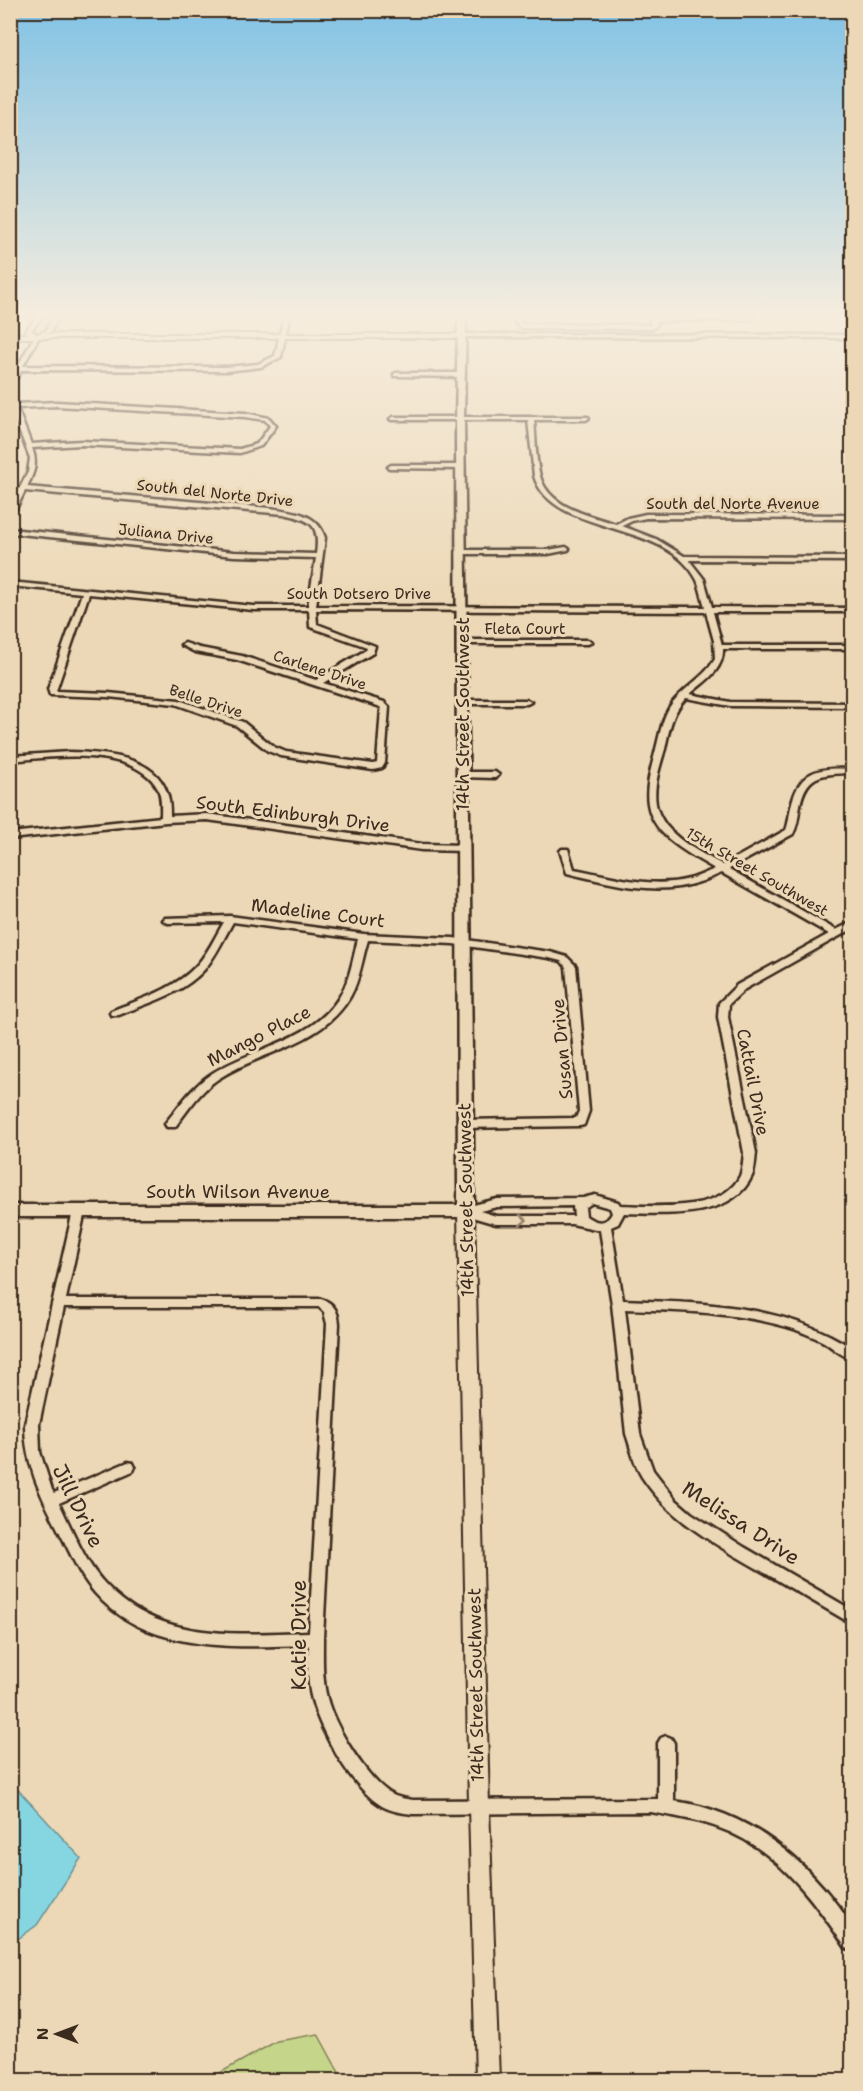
<svg xmlns="http://www.w3.org/2000/svg" width="863" height="2091" font-family="'Shantell Sans',sans-serif">
<style>
.green{fill:#c5d68b;stroke:#808054;stroke-width:1.5}
.water{fill:#86d6e1;stroke:#689193;stroke-width:1.5}
.lines{fill:none;stroke-linecap:round;stroke-linejoin:round}
.minor-casing{stroke:#3b2a1e;stroke-width:5}
.tertiary-casing{stroke:#3b2a1e;stroke-width:4}
.secondary-casing{stroke:#3b2a1e;stroke-width:5}
.minor{fill:#ecd8b6;fill-rule:evenodd}
.tertiary{fill:#ecd8b6;fill-rule:evenodd}
.secondary{fill:#ecd8b6;fill-rule:evenodd}
.oneway{stroke:#94816a}
.labels{text-anchor:middle;stroke-width:6;stroke-linejoin:round;paint-order:stroke}
.far-street-label{font-size:15px;fill:#3b2a1e;stroke:#ecd8b6}
.street-label{font-size:18px;fill:#3b2a1e;stroke:#ecd8b6}
.near-street-label{font-size:21px;fill:#3b2a1e;stroke:#ecd8b6}
</style>
<rect width="100%" height="100%" fill="#ecd8b6"/>
<filter id="ink" filterUnits="userSpaceOnUse"><feTurbulence type="fractalNoise" baseFrequency=".0167" numOctaves="2"/><feDisplacementMap in="SourceGraphic" scale="12" xChannelSelector="R" yChannelSelector="G"/><feConvolveMatrix kernelMatrix="1 2 1 2 8 2 1 2 1" color-interpolation-filters="sRGB"/></filter>
<g filter="url(#ink)">
<!-- green -->
<path class="green" d="M 318,2034 L 343,2080 L 207,2080 L 277,2041 Z"/>
<!-- water -->
<path class="water" d="M 10,1781 L 81,1858 L 37,1925 L 11,1944 Z"/>
<g class="lines">
<!-- minor casing -->
<g class="minor-casing">
<path id="minor" d="M 39,314 L 44,314 L 31,331 L 37,334 L 46,331 L 54,314 L 59,314 L 51,332 L 39,337 L 23,366 L 227,367 L 258,364 L 275,356 L 284,314 L 290,314 L 281,357 L 261,367 L 227,371 L 22,370 L 10,388 L 10,380 L 16,370 L 10,370 L 10,366 L 18,366 L 34,337 L 25,332 Z
M 514,314 L 519,314 L 521,322 L 523,324 L 651,325 L 649,314 L 653,314 L 655,317 L 751,316 L 754,318 L 751,320 L 655,321 L 657,325 L 652,329 L 522,328 L 515,323 Z
M 462,334 L 852,335 L 852,338 L 460,337 Z
M 396,373 L 461,373 L 464,375 L 461,377 L 394,376 L 394,374 Z
M 10,395 L 16,404 L 57,402 L 245,413 L 269,418 L 276,426 L 261,446 L 240,453 L 81,445 L 32,448 C 38,464 34,472 27,487 L 269,508 C 292,511 318,513 325,538 L 316,606 L 705,607 C 702,598 701,589 697,580 C 666,518 553,537 534,476 L 528,420 L 391,420 L 390,419 L 393,417 L 588,417 L 589,418 L 586,420 L 534,420 C 536,439 535,458 540,476 C 549,508 588,515 616,524 L 628,518 L 646,514 L 852,515 L 852,519 L 646,518 L 632,521 L 622,526 L 656,539 L 684,556 L 852,557 L 852,561 L 689,560 L 704,579 L 712,607 L 852,608 L 852,612 L 713,612 L 722,645 L 852,645 L 852,649 L 723,649 C 724,670 704,682 690,694 L 730,702 L 852,703 L 852,707 L 730,706 L 686,698 C 672,712 669,730 665,749 C 660,766 653,786 656,804 C 662,835 698,851 723,865 L 786,830 C 789,823 789,815 791,807 C 799,770 818,767 852,769 L 852,773 C 819,774 805,774 799,811 C 798,819 797,827 793,834 L 729,869 L 836,930 L 852,922 L 852,929 L 745,989 L 729,1004 L 728,1017 L 756,1153 C 755,1160 755,1170 752,1176 C 732,1220 664,1214 624,1213 L 618,1224 L 611,1227 L 623,1300 C 702,1303 784,1304 852,1348 L 852,1359 C 842,1356 833,1348 824,1342 C 815,1337 804,1333 794,1329 C 740,1312 681,1311 625,1309 L 640,1434 L 653,1470 L 676,1500 L 691,1513 L 744,1547 L 852,1610 L 852,1623 L 847,1621 C 818,1604 789,1587 760,1570 C 716,1545 670,1520 642,1477 C 634,1464 631,1448 626,1434 L 612,1304 L 600,1230 L 572,1224 L 496,1224 L 462,1214 L 460,1211 L 462,1208 L 497,1199 L 583,1198 L 595,1195 L 618,1202 L 620,1205 C 654,1206 722,1213 740,1176 C 743,1169 743,1160 744,1153 L 718,1017 L 719,1003 L 737,985 L 829,934 L 722,873 C 714,876 705,881 696,883 C 655,896 608,883 567,873 L 560,851 L 562,849 L 568,849 L 574,869 C 611,876 652,889 689,879 C 698,877 707,872 715,869 C 690,854 653,837 648,804 C 645,786 652,766 656,749 C 660,733 663,715 673,702 C 686,686 705,677 715,659 L 714,641 L 706,612 L 316,610 L 317,624 L 375,646 L 373,653 L 323,683 L 384,702 L 389,707 L 385,763 L 382,768 L 373,770 L 281,756 L 268,751 L 237,726 L 175,704 L 108,697 L 50,695 L 48,689 L 82,593 L 10,586 L 10,582 L 253,606 L 308,606 L 316,558 L 234,556 L 10,533 L 10,529 L 234,552 L 316,554 C 320,525 312,520 284,514 L 25,491 L 13,515 L 10,517 L 10,507 L 28,472 L 30,458 L 10,407 ZM 57,406 L 245,417 L 265,420 L 270,426 L 257,444 L 240,449 L 81,441 L 31,444 L 17,408 ZM 89,594 L 253,610 L 309,610 L 310,627 L 367,647 L 366,650 L 316,680 L 242,656 L 200,648 L 185,643 L 181,645 L 195,652 L 237,660 L 378,706 L 381,708 L 377,763 L 373,764 L 286,752 L 274,747 L 243,722 L 179,700 L 108,693 L 56,691 ZM 592,1203 L 610,1208 L 612,1213 C 606,1225 595,1223 586,1216 L 585,1208 ZM 573,1206 L 574,1216 L 496,1216 L 480,1211 L 497,1207 Z
M 391,465 L 461,465 L 464,467 L 461,469 L 389,468 L 388,467 Z
M 566,547 L 569,549 L 568,550 L 548,554 L 461,554 L 458,552 L 461,550 L 548,550 Z
M 459,640 L 588,640 L 592,642 L 588,644 L 459,644 Z
M 459,700 L 527,700 L 531,702 L 527,704 L 462,704 L 458,702 Z
M 69,752 C 102,753 155,755 167,793 C 170,800 170,808 170,816 L 207,814 L 422,844 L 464,845 L 469,848 L 464,851 L 422,850 L 207,820 L 166,822 L 10,839 L 10,833 L 161,817 C 161,808 162,798 158,789 C 135,745 50,757 10,761 L 10,756 Z
M 463,772 L 495,772 L 499,775 L 495,778 L 460,777 L 459,775 Z
M 230,916 L 364,934 L 453,938 L 550,952 L 567,957 L 576,966 L 589,1111 L 584,1125 L 580,1126 L 464,1128 L 458,1124 L 464,1120 L 576,1118 L 579,1111 L 566,967 L 561,961 L 549,958 L 453,944 L 368,940 C 362,959 360,980 350,997 C 321,1046 262,1050 218,1079 C 200,1091 188,1110 175,1127 L 167,1127 L 165,1124 L 167,1121 C 180,1105 193,1086 211,1074 C 253,1047 312,1042 340,996 C 350,979 353,958 358,939 L 233,922 C 224,938 216,956 204,970 C 182,994 148,1003 119,1015 L 111,1015 L 110,1013 L 111,1011 C 141,999 174,990 197,965 C 208,953 215,937 224,922 L 168,923 L 163,920 L 165,918 Z
M 79,1207 L 83,1208 L 85,1211 L 66,1299 L 321,1299 C 334,1303 338,1311 339,1324 L 323,1638 C 323,1658 322,1679 327,1698 C 334,1726 369,1784 395,1796 C 400,1798 407,1799 413,1800 L 658,1799 L 658,1743 L 661,1738 L 666,1736 L 671,1738 L 674,1743 L 674,1801 C 739,1810 791,1847 831,1897 C 837,1906 848,1917 852,1927 C 854,1933 852,1944 852,1950 L 846,1948 C 812,1897 774,1846 714,1826 C 693,1819 672,1816 651,1812 L 413,1814 C 402,1813 391,1811 382,1806 C 352,1788 321,1733 312,1700 C 307,1682 308,1663 309,1645 C 236,1647 148,1654 95,1593 C 79,1575 70,1552 59,1531 C 41,1496 25,1464 25,1424 L 73,1211 L 75,1208 ZM 64,1307 L 319,1307 L 324,1312 L 327,1324 L 309,1632 C 238,1634 160,1642 107,1586 C 85,1564 73,1531 59,1503 L 133,1471 L 135,1467 L 133,1463 L 128,1462 L 54,1493 L 52,1490 L 40,1452 L 39,1424 Z"/>
</g>
<!-- tertiary casing -->
<g class="tertiary-casing">
<path id="tertiary" d="M 10,334 L 462,334 L 465,336 L 462,338 L 10,338 Z
M 466,1206 L 471,1207 L 474,1211 L 489,1806 L 499,2080 L 476,2080 L 469,1806 L 458,1211 L 461,1207 Z"/>
</g>
<!-- secondary casing -->
<g class="secondary-casing">
<path id="secondary" d="M 461,314 L 468,314 L 466,318 L 464,419 L 474,1211 L 472,1215 L 466,1217 L 10,1217 L 10,1205 L 458,1205 L 456,419 L 458,318 Z"/>
</g>
<!-- minor -->
<use href="#minor" class="minor"/>
<!-- tertiary -->
<use href="#tertiary" class="tertiary"/>
<!-- secondary -->
<use href="#secondary" class="secondary"/>
</g>
<!-- one-way arrows -->
<defs><path id="oneway-chevron" d="M-2-3.5L2.5 0L-2 3.5" fill="none" stroke-width="1.6" stroke-linecap="round" stroke-linejoin="round" transform="scale(1.5)"/></defs>
<use class="oneway" href="#oneway-chevron" transform="translate(523 1220) rotate(-1)"/>
</g>
<!-- sky -->
<linearGradient id="sky" x2="0" y2="1"><stop stop-color="#81c2e5"/><stop offset="0.52" stop-color="#f6edde"/><stop offset="1" stop-color="#f6edde" stop-opacity="0"/></linearGradient>
<rect width="863" height="606" fill="url(#sky)"/>
<g class="labels">
<!-- far-street labels -->
<g class="far-street-label">
<text transform="translate(215 493) rotate(6)" y="5">South del Norte Drive</text>
<text x="733" y="509">South del Norte Avenue</text>
<text transform="translate(166 534) rotate(6)" y="5">Juliana Drive</text>
<text x="359" y="599">South Dotsero Drive</text>
<text x="525" y="634">Fleta Court</text>
<text transform="translate(320 670) rotate(18)" y="5">Carlene Drive</text>
<text transform="translate(206 701) rotate(18)" y="5">Belle Drive</text>
<text transform="translate(757 872) rotate(30)" y="5">15th Street Southwest</text>
</g>
<!-- street labels -->
<g class="street-label">
<text transform="translate(463 714) rotate(-90)" y="6">14th Street Southwest</text>
<text transform="translate(293 814) rotate(7)" y="6">South Edinburgh Drive</text>
<text transform="translate(318 913) rotate(7)" y="6">Madeline Court</text>
<text transform="translate(259 1036) rotate(-27)" y="6">Mango Place</text>
<text transform="translate(562 1049) rotate(-95)" y="6">Susan Drive</text>
<text transform="translate(753 1082) rotate(79)" y="6">Cattail Drive</text>
<text x="238" y="1198">South Wilson Avenue</text>
<text transform="translate(466 1200) rotate(-91)" y="6">14th Street Southwest</text>
<text transform="translate(476 1685) rotate(-91)" y="6">14th Street Southwest</text>
</g>
<!-- near-street labels -->
<g class="near-street-label">
<text transform="translate(78 1506) rotate(64)" y="7">Jill Drive</text>
<text transform="translate(741 1523) rotate(33)" y="7">Melissa Drive</text>
<text transform="translate(299 1635) rotate(-90)" y="7">Katie Drive</text>
</g>
</g>
<!-- margin -->
<rect width="863" height="2091" fill="none" stroke="#ecd8b6" stroke-width="36"/>
<rect x="18" y="18" width="827" height="2055" fill="none" stroke="#3b2a1e" stroke-width="2" filter="url(#ink)"/>
<!-- north arrow -->
<g transform="translate(57 2034) rotate(270)" stroke="#ecd8b6" stroke-width="4.5" paint-order="stroke">
<path d="M0-4.5L10 22L0 15L-10 22Z" fill="#3b2a1e"/>
<text y="-9" font-size="16" font-weight="bold" text-anchor="middle" fill="#3b2a1e">N</text>
</g>
</svg>
